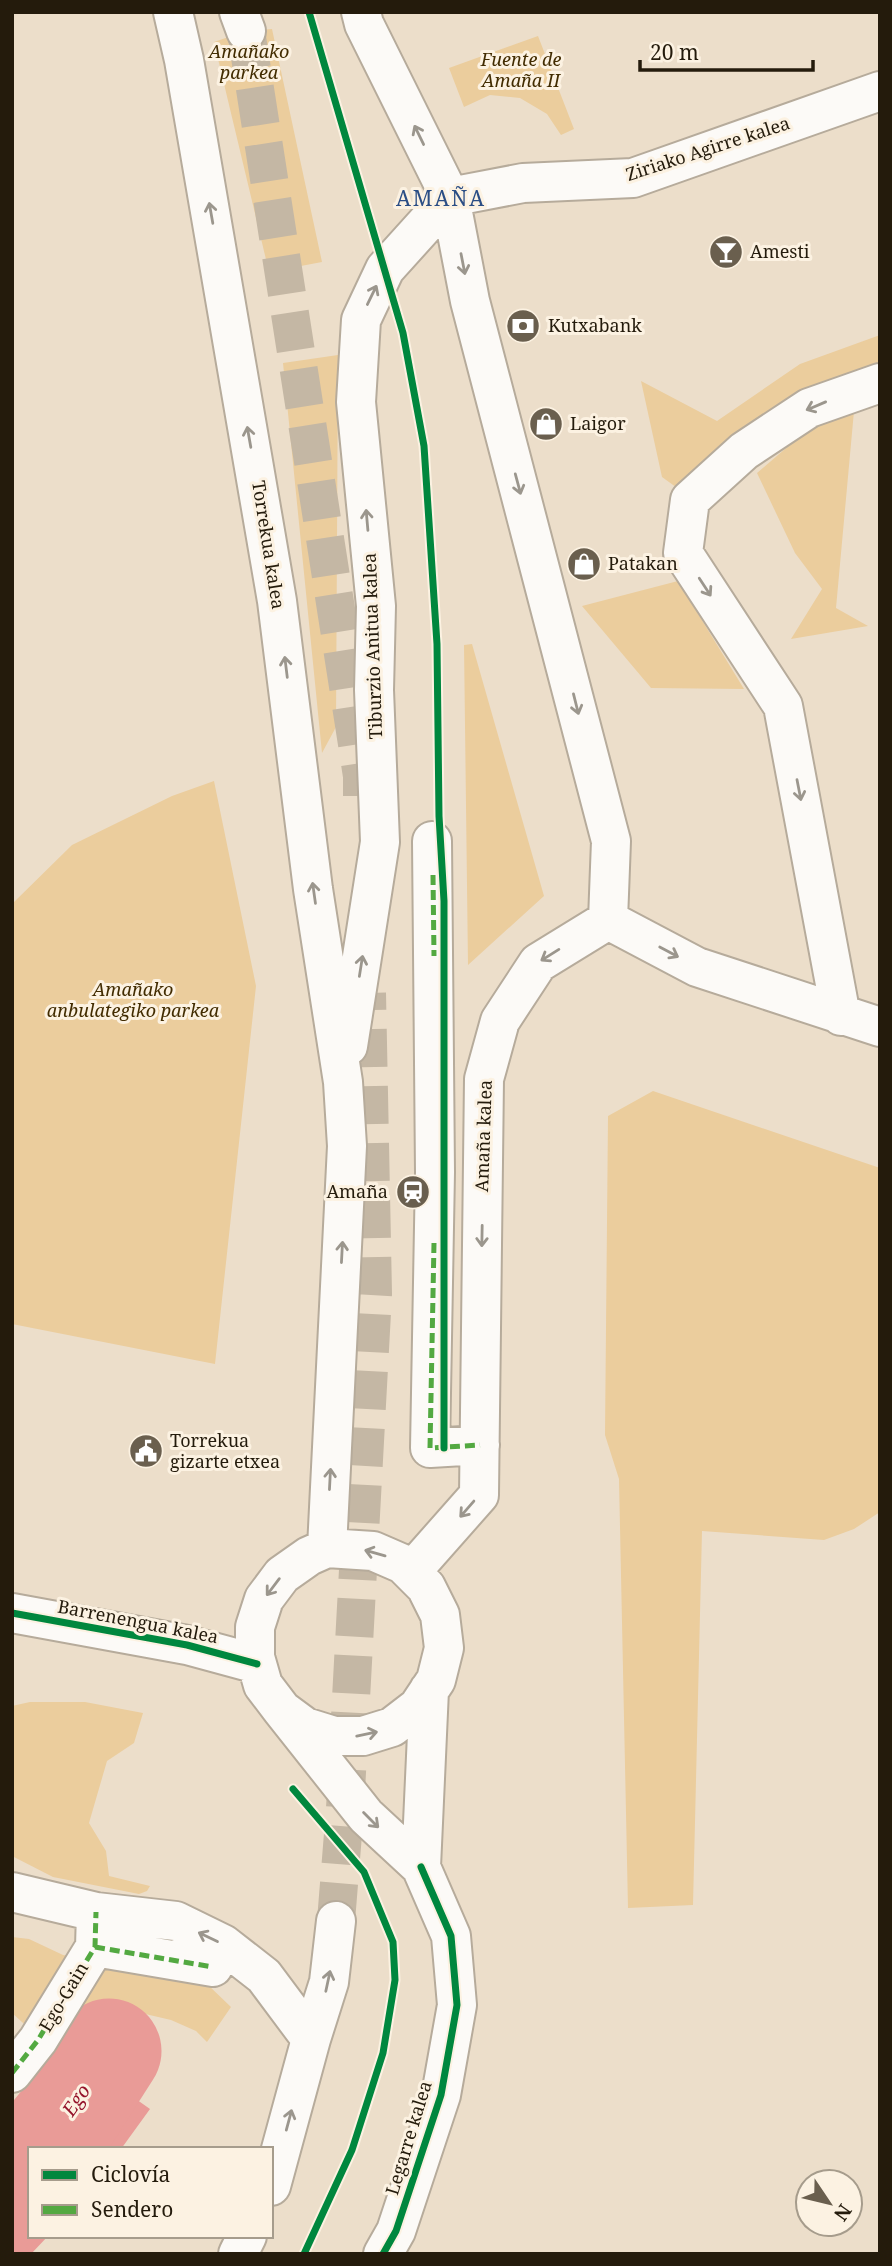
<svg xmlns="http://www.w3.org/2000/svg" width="892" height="2266" font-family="'Noto Serif',serif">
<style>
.green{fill:#ebcd9d}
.water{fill:#e99b97}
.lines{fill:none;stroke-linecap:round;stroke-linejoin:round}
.river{stroke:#e99b97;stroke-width:105}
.minor-tunnel{stroke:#c4b7a4;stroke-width:38;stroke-dasharray:38 19;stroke-linecap:butt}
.minor-casing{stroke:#b6ab9b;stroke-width:42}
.minor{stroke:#fcfaf7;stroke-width:38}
.quiet{stroke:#53a941;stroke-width:5;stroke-dasharray:10 5;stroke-linecap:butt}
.cycleway-casing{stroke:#fcf2e2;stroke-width:11}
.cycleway{stroke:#00873e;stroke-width:7}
.oneway{stroke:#9b968d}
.labels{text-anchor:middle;stroke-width:6;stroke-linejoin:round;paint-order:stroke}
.park-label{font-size:18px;font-style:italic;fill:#422c01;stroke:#fcf2e2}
.street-label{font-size:18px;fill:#241b0c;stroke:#fcf2e2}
.poi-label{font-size:18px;fill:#241b0c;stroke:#fcf2e2;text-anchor:start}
.water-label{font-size:19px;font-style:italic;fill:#95142b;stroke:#fcf2e2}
.quarter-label{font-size:21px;letter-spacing:2px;fill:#2b4e85;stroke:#fcf2e2}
</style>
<rect width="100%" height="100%" fill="#ecdeca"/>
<!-- green -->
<path class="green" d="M 272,29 L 322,262 L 269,272 L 214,42 L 246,31 Z
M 538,36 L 574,129 L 561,135 L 547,114 L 520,98 L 490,95 L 464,107 L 449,68 Z
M 880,335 L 880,368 L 680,490 L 662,477 L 641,381 L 717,421 L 800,364 Z
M 338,355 L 336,727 L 322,753 L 283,363 Z
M 854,411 L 836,608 L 868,626 L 791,639 L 822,589 L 795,553 L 757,473 L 806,431 Z
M 678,581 L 744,689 L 651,688 L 582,606 Z
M 472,644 L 544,896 L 468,965 L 464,645 Z
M 214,781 L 256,986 L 215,1364 L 12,1324 L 12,904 L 72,845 L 172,796 Z
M 653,1091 L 880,1168 L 880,1512 L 854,1529 L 824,1540 L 702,1531 L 693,1905 L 628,1908 L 619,1479 L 605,1435 L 608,1116 Z
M 30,1702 L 85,1702 L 143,1713 L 134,1743 L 107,1761 L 89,1823 L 106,1851 L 109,1876 L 150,1886 L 147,1891 L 139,1894 L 53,1877 L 12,1856 L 12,1706 Z
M 12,1937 L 29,1939 L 63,1955 L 173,1971 L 206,1983 L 231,2007 L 207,2042 L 196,2031 L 171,2020 L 141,2013 L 80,2008 L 32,2031 L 12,2013 Z"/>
<!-- water -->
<path class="water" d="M 82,2061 L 150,2109 L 121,2149 L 30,2149 L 30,2236 L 48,2236 L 31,2254 L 12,2254 L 12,2149 L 65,2085 Z"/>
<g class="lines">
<!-- river -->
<path class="river" d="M 42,2149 L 63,2123 L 109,2051"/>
<!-- minor-tunnel -->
<path class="minor-tunnel" d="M 246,31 L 362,776 L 362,796
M 336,1921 L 345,1809 L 373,1294 L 367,993"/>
<!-- minor casing -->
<g class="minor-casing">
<path id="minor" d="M 173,12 L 184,60 L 277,601 L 313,889 L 343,1082 L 347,1146 L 327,1548
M 239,12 L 246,31
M 361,12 L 364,24 L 450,197 L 470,301 L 611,841 L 608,920
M 450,197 L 523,183 L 633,178 L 880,91
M 432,841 L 435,1172 L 430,1448 L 480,1445
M 608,920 L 697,967 L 880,1027
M 841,1016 L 783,706 L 683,553 L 690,500 L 744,451 L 809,408 L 880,383
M 348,1046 L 380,842 L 374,690 L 376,606 L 356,402 L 361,320 L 385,269 L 450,197
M 411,1572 L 479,1495 L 484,1079 L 500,1021 L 538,963 L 608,920
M 12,1613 L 187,1645 L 257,1664
M 282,1710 L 305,1727 L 334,1736 L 363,1736 L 392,1727 L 418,1707 L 436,1680 L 444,1648 L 440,1615 L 426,1587 L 403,1564 L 373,1551 L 327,1548 L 309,1556 L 282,1575 L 264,1599 L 255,1627 L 255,1657 L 263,1685 L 282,1710 L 366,1816 L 421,1867 L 451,1936 L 457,2005 L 441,2095 L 396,2231 L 383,2254
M 421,1867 L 429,1690
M 12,1892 L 96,1912 L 176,1921 L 223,1944 L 264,1976 L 311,2039
M 95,1947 L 213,1967
M 12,2073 L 38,2040 L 95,1947 L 96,1912
M 271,2186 L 311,2039 L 329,1982 L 336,1921
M 238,2254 L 247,2236"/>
</g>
<!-- minor -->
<use href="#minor" class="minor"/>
<!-- quiet -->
<path class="quiet" d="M 433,875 L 434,956
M 434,1243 L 430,1448 L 480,1445
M 95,1947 L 213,1967
M 12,2073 L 38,2040 L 95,1947 L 96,1912"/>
<!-- cycleway casing -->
<g class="cycleway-casing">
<path id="cycleway" d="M 309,12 L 403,333 L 424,446 L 437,644 L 439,816 L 444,901 L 444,1448
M 12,1613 L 187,1645 L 257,1664
M 293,1789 L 364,1872 L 393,1942 L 395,1980 L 383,2053 L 352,2150 L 304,2254
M 383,2254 L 396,2231 L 441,2095 L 457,2005 L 451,1936 L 421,1867"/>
</g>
<!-- cycleway -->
<use href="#cycleway" class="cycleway"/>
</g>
<!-- one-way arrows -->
<defs><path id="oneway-shaft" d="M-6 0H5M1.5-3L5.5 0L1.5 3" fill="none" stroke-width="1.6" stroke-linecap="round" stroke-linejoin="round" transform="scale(1.75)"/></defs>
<g class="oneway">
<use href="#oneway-shaft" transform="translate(419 135) rotate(-116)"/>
<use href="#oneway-shaft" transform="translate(211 213) rotate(-100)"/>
<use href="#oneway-shaft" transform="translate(463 264) rotate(79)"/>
<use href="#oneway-shaft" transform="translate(372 295) rotate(-64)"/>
<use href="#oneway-shaft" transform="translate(816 406) rotate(157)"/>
<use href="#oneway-shaft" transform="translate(249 437) rotate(-100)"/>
<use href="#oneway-shaft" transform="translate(518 484) rotate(75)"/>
<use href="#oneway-shaft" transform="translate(367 520) rotate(-95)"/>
<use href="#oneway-shaft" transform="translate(705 587) rotate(57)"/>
<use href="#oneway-shaft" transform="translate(286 667) rotate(-97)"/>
<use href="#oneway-shaft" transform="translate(576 704) rotate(76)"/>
<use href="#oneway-shaft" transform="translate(799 790) rotate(79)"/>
<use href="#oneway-shaft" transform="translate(314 893) rotate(-98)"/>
<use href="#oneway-shaft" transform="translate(669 952) rotate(28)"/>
<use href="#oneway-shaft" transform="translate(550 955) rotate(148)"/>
<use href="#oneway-shaft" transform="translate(361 966) rotate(-81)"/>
<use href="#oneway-shaft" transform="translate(482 1236) rotate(91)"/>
<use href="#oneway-shaft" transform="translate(342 1252) rotate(-87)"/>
<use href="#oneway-shaft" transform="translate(330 1479) rotate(-87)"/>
<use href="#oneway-shaft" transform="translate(467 1509) rotate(131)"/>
<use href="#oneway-shaft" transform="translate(375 1553) rotate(-164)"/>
<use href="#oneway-shaft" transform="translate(273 1587) rotate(127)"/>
<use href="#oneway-shaft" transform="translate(367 1734) rotate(-12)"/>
<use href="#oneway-shaft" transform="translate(371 1820) rotate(45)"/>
<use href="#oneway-shaft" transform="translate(208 1937) rotate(-154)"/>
<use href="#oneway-shaft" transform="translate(328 1981) rotate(-78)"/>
<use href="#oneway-shaft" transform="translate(289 2120) rotate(-75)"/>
</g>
<!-- icons -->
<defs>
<g id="bar-disc" transform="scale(1.75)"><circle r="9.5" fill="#6a5f4e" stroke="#fcf2e2"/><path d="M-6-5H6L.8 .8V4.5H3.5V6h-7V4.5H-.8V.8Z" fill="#fff"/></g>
<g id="bank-disc" transform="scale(1.75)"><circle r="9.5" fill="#6a5f4e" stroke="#fcf2e2"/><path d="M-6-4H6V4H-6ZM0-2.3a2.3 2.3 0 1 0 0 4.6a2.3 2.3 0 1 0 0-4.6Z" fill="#fff"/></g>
<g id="shop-disc" transform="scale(1.75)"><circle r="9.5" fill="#6a5f4e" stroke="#fcf2e2"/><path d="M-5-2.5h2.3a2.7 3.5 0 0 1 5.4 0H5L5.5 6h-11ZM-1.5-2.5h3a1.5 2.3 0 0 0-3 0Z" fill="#fff"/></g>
<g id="station-disc" transform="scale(1.75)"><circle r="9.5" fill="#6a5f4e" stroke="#fcf2e2"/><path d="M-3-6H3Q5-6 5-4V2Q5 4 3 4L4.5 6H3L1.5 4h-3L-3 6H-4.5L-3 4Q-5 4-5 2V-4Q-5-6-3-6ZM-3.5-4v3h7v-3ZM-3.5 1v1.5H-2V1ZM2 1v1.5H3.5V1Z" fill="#fff"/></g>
<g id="civic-disc" transform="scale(1.75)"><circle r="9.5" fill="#6a5f4e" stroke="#fcf2e2"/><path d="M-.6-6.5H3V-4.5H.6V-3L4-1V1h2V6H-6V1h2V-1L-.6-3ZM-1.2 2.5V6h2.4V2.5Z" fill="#fff"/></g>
</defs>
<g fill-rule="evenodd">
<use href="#bar-disc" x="726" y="252"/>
<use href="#bank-disc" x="523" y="326"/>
<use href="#shop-disc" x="546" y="424"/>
<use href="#shop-disc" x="584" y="564"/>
<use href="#station-disc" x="413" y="1192"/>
<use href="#civic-disc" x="146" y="1451"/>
</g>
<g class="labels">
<!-- park labels -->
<g class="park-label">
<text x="249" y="58">Amañako<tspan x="249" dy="21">parkea</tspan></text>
<text x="521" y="66">Fuente de<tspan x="521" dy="21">Amaña II</tspan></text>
<text x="133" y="996">Amañako<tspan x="133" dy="21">anbulategiko parkea</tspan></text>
</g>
<!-- street labels -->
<g class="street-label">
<text transform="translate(708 149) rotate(-18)" y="6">Ziriako Agirre kalea</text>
<text transform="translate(268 545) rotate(81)" y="6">Torrekua kalea</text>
<text transform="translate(373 646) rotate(-92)" y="6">Tiburzio Anitua kalea</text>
<text transform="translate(484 1136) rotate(-88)" y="6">Amaña kalea</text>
<text transform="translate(138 1622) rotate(11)" y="6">Barrenengua kalea</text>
<text transform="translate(64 1997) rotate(-59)" y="6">Ego-Gain</text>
<text transform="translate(409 2138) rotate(-73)" y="6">Legarre kalea</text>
</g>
<!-- poi labels -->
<g class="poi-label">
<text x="750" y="258">Amesti</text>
<text x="548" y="332">Kutxabank</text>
<text x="570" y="430">Laigor</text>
<text x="608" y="570">Patakan</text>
<text x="388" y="1198" text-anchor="end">Amaña</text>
<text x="170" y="1447">Torrekua<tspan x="170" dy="21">gizarte etxea</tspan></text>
</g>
<!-- water labels -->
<g class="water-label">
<text transform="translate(76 2100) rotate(-56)" y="7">Ego</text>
</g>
<!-- quarter labels -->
<g class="quarter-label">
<text x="441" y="206">AMAÑA</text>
</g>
</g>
<!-- border -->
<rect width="892" height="2266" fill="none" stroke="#241b0c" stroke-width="28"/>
<!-- legend -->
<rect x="28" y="2147" width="245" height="91" fill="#fcf2e2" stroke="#a69c8c" stroke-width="2"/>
<rect x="42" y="2170" width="35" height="10" fill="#00873e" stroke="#a69c8c" stroke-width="2"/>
<text x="91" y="2182" font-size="21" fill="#241b0c">Ciclovía</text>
<rect x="42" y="2205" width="35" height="10" fill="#53a941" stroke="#a69c8c" stroke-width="2"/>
<text x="91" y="2217" font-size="21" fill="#241b0c">Sendero</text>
<!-- north arrow -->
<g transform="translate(829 2203) rotate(125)"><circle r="33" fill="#fcf2e2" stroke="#a69c8c" stroke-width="2"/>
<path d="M0-5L12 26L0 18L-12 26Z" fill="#6a5f4e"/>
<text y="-10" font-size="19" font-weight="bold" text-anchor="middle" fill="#241b0c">N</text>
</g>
<!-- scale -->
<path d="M640 60v10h173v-10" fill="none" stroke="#241b0c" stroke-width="3.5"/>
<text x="650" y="60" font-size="21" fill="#241b0c" stroke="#fcf2e2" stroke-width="5" paint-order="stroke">20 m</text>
</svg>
